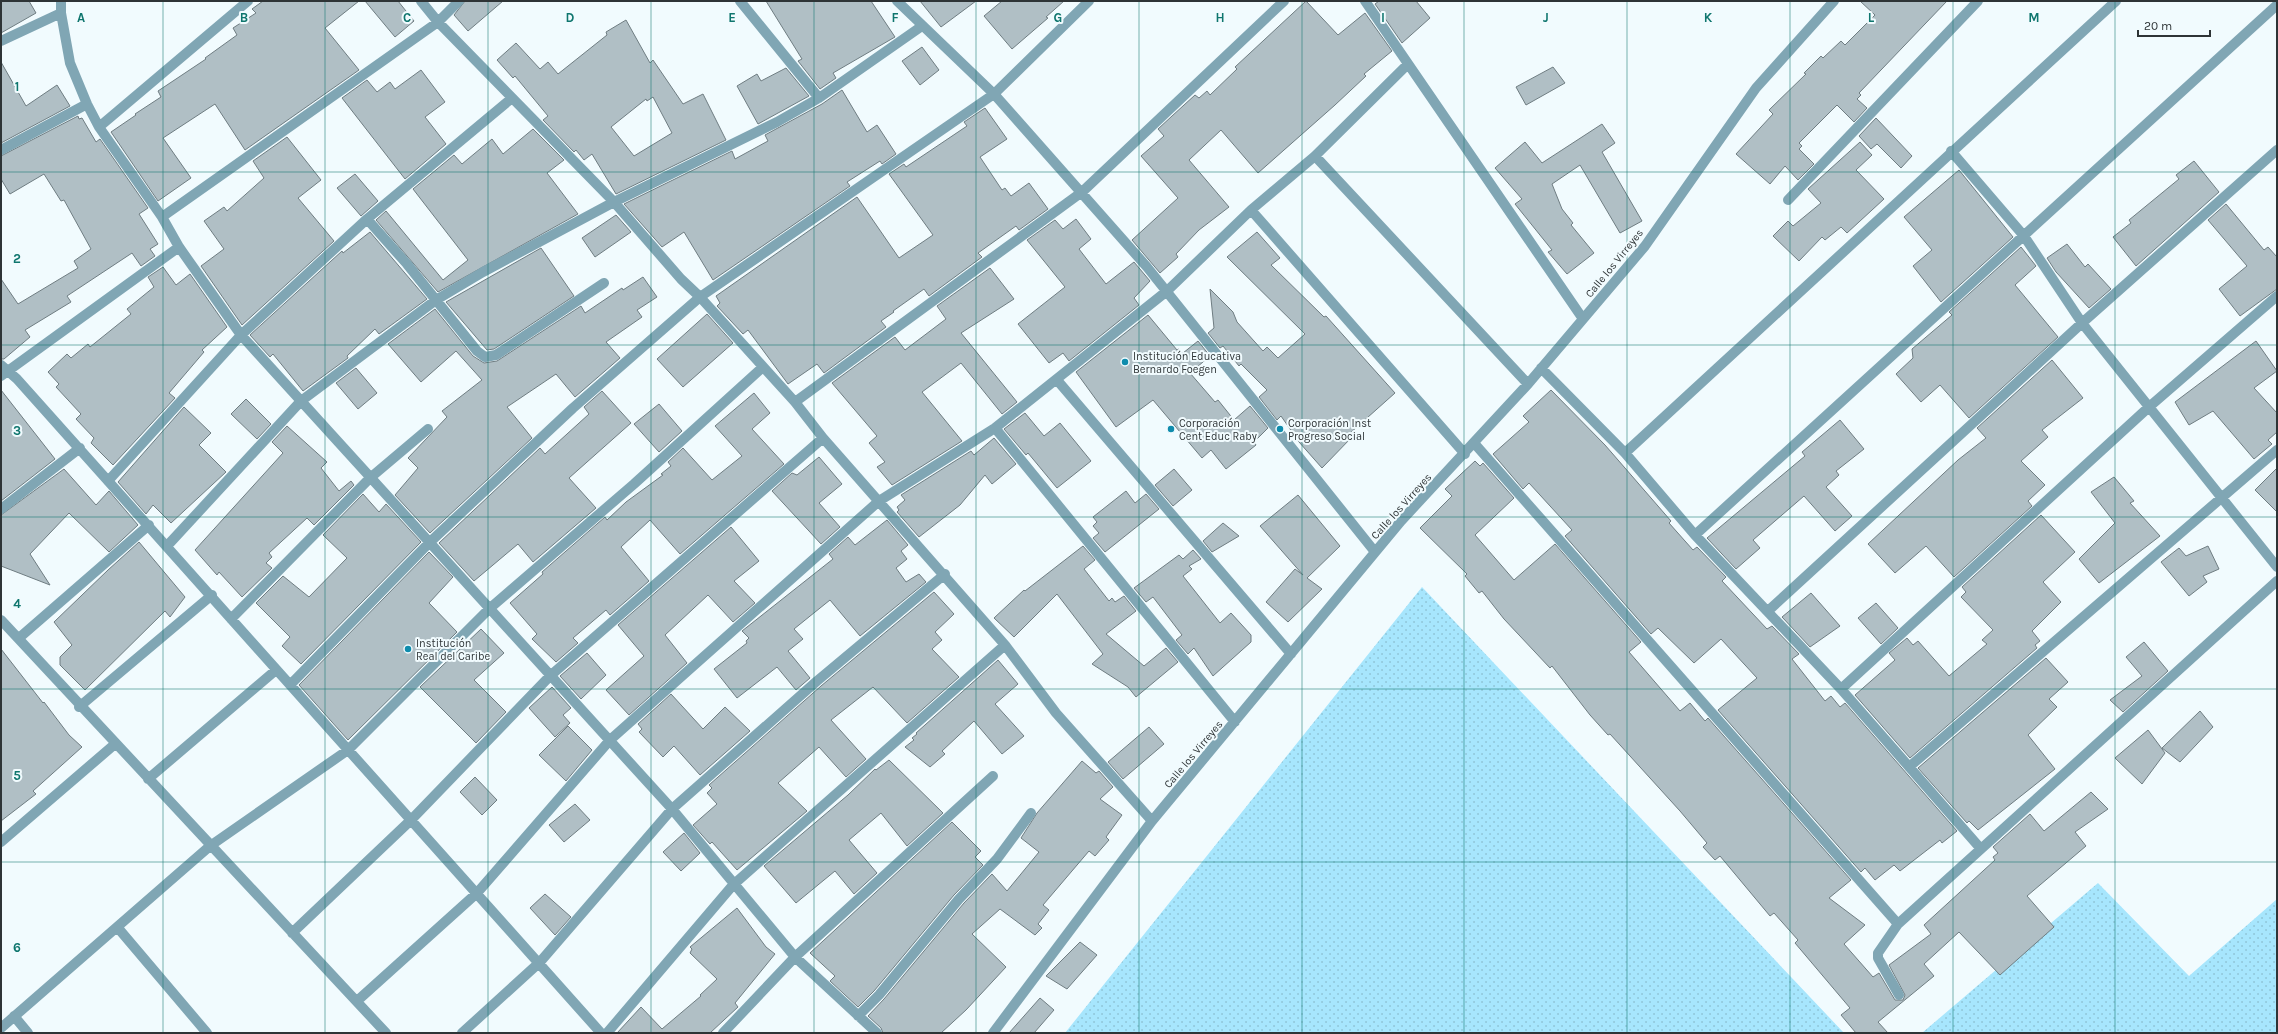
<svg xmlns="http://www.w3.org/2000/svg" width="2278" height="1034" font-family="Karla,sans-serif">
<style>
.green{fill:url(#green-dots)}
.building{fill:#b0bfc5;stroke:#6f7d82;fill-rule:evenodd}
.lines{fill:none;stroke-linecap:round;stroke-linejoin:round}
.minor{stroke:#80a6b4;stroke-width:10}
.grid{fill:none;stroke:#0f766e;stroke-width:1;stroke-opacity:0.55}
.poi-dot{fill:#0f8cad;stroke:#f1fbfe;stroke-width:1.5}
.labels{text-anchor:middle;stroke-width:4;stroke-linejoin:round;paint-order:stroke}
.street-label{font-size:11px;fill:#2e3436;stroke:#f1fbfe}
.poi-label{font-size:11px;fill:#2e3436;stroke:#f1fbfe;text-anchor:start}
.grid-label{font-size:13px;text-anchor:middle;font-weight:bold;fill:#0f766e;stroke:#f1fbfe;stroke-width:4;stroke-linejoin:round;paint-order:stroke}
</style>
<defs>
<pattern id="green-dots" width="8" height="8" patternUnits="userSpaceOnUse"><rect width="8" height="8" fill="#a7e6fd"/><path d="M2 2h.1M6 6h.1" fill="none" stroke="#90c6d9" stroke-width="1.8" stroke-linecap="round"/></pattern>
</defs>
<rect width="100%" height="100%" fill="#f1fbfe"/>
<!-- green -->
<path class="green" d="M 1422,587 L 1844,1033 L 1065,1033 Z
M 2098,883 L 2189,976 L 2277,899 L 2277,1033 L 1922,1033 Z"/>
<!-- building -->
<path class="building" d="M 1,1 L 29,1 L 36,13 L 1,33 Z
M 263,1 L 359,1 L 325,28 L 359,70 L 245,150 L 215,104 L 163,138 L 191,178 L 158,201 L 111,132 L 136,115 L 135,114 L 161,97 L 158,91 L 206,59 L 205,58 L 237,35 L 233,28 L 256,13 L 252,9 Z
M 365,1 L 398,1 L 414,21 L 395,37 Z
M 465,1 L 503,1 L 468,31 L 454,15 Z
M 766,1 L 871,1 L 895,37 L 833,73 L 836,78 L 820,89 L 798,61 L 802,59 Z
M 920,1 L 976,1 L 941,27 Z
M 1002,1 L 1064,1 L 1046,17 L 1048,18 L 1012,49 L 984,16 Z
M 1306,1 L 1338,35 L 1365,13 L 1392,51 L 1364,74 L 1366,76 L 1335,105 L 1258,173 L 1221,130 L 1189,160 L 1229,207 L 1199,230 L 1176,254 L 1178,257 L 1160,273 L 1132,240 L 1178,198 L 1141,156 L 1164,136 L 1158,129 L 1172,116 L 1195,95 L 1199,98 L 1207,91 L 1210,95 L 1237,69 L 1235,67 Z
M 1379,1 L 1416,1 L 1430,18 L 1402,43 L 1375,4 Z
M 1860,1 L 1947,1 L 1859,93 L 1861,95 L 1857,99 L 1867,108 L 1854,122 L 1837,105 L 1799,143 L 1802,146 L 1799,149 L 1814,164 L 1798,180 L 1785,166 L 1770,184 L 1736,154 L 1773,114 L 1769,110 L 1806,74 L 1804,73 L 1821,56 L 1823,58 L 1841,41 L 1845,45 L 1875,15 Z
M 626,20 L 650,63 L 653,60 L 683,104 L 703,94 L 726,140 L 616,194 L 592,154 L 584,160 L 576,150 L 574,152 L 543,120 L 548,116 L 515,76 L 513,78 L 497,60 L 516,43 L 540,69 L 548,62 L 558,74 L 607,35 L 606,32 ZM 653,97 L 672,133 L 634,156 L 611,127 L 646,99 L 647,101 Z
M 922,47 L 939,70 L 920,85 L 902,61 Z
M 1,62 L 26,106 L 57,85 L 70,106 L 1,143 Z
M 1553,67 L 1565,83 L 1526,105 L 1516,87 Z
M 786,68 L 809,96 L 758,124 L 737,86 L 757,74 L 761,81 Z
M 421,70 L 445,102 L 425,117 L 446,144 L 405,179 L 342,98 L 367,80 L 377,92 L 390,82 L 395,89 Z
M 842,90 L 867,132 L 877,125 L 896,154 L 882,164 L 880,161 L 847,182 L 850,186 L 713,280 L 684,232 L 662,247 L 624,204 L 732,151 L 735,159 L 768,141 L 765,135 L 822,104 Z
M 985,108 L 1007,139 L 980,157 L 1002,190 L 1005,188 L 1011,196 L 1029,183 L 1048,209 L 1019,230 L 1016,226 L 978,253 L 982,257 L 929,296 L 924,289 L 893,311 L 894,312 L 881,321 L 886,327 L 824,373 L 817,364 L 788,384 L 748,330 L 743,334 L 717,306 L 720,303 L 716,296 L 857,197 L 899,258 L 933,235 L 889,174 L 904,164 L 906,167 L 967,126 L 964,122 Z
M 78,116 L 79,119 L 82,118 L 96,142 L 100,139 L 148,208 L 139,214 L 158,244 L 150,249 L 155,256 L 141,266 L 132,253 L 67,296 L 71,302 L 25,330 L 30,337 L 4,359 L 1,359 L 1,279 L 18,304 L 78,268 L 74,261 L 91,249 L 64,200 L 61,201 L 44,174 L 10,194 L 1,179 L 1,156 Z
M 1876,118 L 1912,156 L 1901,168 L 1877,144 L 1871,149 L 1859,136 Z
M 1602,124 L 1615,143 L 1602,152 L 1642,221 L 1620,233 L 1580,165 L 1552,184 L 1562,209 L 1573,223 L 1571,225 L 1594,253 L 1567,274 L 1548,252 L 1552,250 L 1515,204 L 1522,199 L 1495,168 L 1525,142 L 1542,163 Z
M 533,129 L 564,160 L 547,173 L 578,214 L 438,292 L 376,220 L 386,211 L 443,280 L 468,260 L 413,189 L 454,155 L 462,164 L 492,139 L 503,154 Z
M 287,137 L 321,180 L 298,198 L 334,241 L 242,325 L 201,266 L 224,249 L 204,221 L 224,207 L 227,211 L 264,178 L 253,161 Z
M 1860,142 L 1872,155 L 1856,170 L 1884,199 L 1847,233 L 1841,227 L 1825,240 L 1822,237 L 1799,261 L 1773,236 L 1788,221 L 1793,226 L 1821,203 L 1808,189 Z
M 2194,161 L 2219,192 L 2136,266 L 2113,237 L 2131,223 L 2129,220 L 2179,179 L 2176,175 Z
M 1959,170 L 2013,237 L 1941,302 L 1913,266 L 1932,250 L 1904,217 Z
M 355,174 L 378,201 L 361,216 L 337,188 Z
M 2226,204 L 2264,250 L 2268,247 L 2277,257 L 2277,289 L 2240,316 L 2219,289 L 2247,266 L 2208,220 Z
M 616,215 L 631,232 L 595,257 L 582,238 Z
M 1076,219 L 1091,239 L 1079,249 L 1106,284 L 1134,262 L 1150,281 L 1134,298 L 1139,305 L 1069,361 L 1063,353 L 1049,363 L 1018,324 L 1065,287 L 1027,240 L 1055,220 L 1063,229 Z
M 370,232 L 427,299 L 379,334 L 375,329 L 347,356 L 348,358 L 303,391 L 273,354 L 270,357 L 250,335 L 342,251 L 343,253 Z
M 1257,232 L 1280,258 L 1271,265 L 1324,317 L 1326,316 L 1395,393 L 1349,434 L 1352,437 L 1322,468 L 1299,442 L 1281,416 L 1277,420 L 1259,397 L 1267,390 L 1241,364 L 1239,366 L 1223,346 L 1220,348 L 1208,333 L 1214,328 L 1210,289 L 1233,312 L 1237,322 L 1263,351 L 1267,347 L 1278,358 L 1305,334 L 1227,257 Z
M 2067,244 L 2085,267 L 2088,264 L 2111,289 L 2089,308 L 2056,272 L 2047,258 Z
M 2021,247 L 2036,266 L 2015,285 L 2058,337 L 1969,418 L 1940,385 L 1921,402 L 1896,374 L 1913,358 L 1912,349 L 1952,315 L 1949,312 Z
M 541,248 L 574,296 L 494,349 L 487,350 L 446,302 Z
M 163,267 L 176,285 L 190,274 L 227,327 L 202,350 L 204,352 L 169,393 L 175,398 L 113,465 L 91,443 L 94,438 L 76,419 L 81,414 L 56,387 L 59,384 L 48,372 L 67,354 L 71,358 L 88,344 L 90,347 L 131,314 L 127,309 L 154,287 L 148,277 Z
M 990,268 L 1014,299 L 961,333 L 1017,402 L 1002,414 L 961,363 L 922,392 L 962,441 L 892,485 L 877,467 L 885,462 L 869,443 L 877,436 L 832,383 L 895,337 L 905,350 L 946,319 L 937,306 Z
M 643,277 L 657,297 L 637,310 L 642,317 L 606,342 L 620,358 L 575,397 L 556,374 L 507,407 L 532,438 L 430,533 L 395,495 L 418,468 L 408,458 L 447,417 L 442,411 L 482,380 L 456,351 L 421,382 L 388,344 L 435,309 L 473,356 L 484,363 L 497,361 L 581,306 L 585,313 L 622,288 L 623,290 Z
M 707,314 L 733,343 L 683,387 L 657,359 Z
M 1148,315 L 1177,350 L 1179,349 L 1183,353 L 1198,341 L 1210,356 L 1190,373 L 1215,402 L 1218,400 L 1234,420 L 1250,406 L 1268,428 L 1254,442 L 1256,445 L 1226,469 L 1211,450 L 1202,458 L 1153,400 L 1116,427 L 1076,372 Z
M 2256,341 L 2277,371 L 2254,388 L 2277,413 L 2277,432 L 2268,440 L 2272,444 L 2254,459 L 2213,411 L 2189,425 L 2175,402 Z
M 2052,360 L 2083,398 L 2042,430 L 2048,437 L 2021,461 L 2045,485 L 2028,501 L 2032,506 L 1954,577 L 1926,546 L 1895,573 L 1868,544 L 1958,460 L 1986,438 L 1977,428 Z
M 356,368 L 377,393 L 358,409 L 336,383 Z
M 1,390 L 55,459 L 1,501 Z
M 1551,390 L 1605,445 L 1671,521 L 1669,523 L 1693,550 L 1697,547 L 1726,577 L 1722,581 L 1767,629 L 1772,626 L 1799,654 L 1792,659 L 1825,701 L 1831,696 L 1840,707 L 1845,703 L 1957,831 L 1942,843 L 1940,840 L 1900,871 L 1894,865 L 1875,880 L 1865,868 L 1861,872 L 1718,710 L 1757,678 L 1721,639 L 1694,663 L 1658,628 L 1651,634 L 1565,536 L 1572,530 L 1529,483 L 1523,489 L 1493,454 L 1529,422 L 1523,416 Z
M 602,391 L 631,423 L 569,478 L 596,508 L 533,562 L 518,544 L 474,581 L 439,543 L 540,448 L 545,454 L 589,414 L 584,407 Z
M 754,393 L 770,413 L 752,429 L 784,464 L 680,554 L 650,520 L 621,547 L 649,581 L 610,615 L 606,610 L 573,638 L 578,643 L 556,662 L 532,639 L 537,634 L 510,603 L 543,574 L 542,572 L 605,517 L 607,520 L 626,502 L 663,475 L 661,474 L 671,466 L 668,462 L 683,448 L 712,480 L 742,456 L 715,426 Z
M 246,399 L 271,424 L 257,439 L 231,414 Z
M 659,404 L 682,431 L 659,452 L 634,424 Z
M 184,407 L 211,433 L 199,445 L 226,472 L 171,523 L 153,505 L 146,514 L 118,482 Z
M 1025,413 L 1044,436 L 1060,423 L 1091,461 L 1057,488 L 1028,453 L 1026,455 L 1004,429 Z
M 1840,420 L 1864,449 L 1836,471 L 1839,475 L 1826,487 L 1852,516 L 1835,531 L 1804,496 L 1753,540 L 1760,548 L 1736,569 L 1707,538 L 1805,456 L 1802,452 Z
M 287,426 L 327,462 L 321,468 L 339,491 L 351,481 L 354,485 L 314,525 L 307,518 L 269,553 L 272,557 L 266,563 L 272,568 L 242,597 L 219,572 L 217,575 L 195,550 L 283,453 L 272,442 Z
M 994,438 L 1016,464 L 992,484 L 985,475 L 960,505 L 919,537 L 897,512 L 899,510 L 897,507 L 905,500 L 901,495 L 971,451 L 974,455 Z
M 819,457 L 842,484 L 819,503 L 840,527 L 821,544 L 772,491 L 792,473 L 797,475 Z
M 1475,461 L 1480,466 L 1483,463 L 1514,498 L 1475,535 L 1514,580 L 1555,544 L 1641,642 L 1629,652 L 1680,711 L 1690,703 L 1705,721 L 1708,718 L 1851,880 L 1829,898 L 1865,925 L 1844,944 L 1873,977 L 1879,973 L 1895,1000 L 1903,1000 L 1905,995 L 1889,965 L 1931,934 L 1924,925 L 1995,860 L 1993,857 L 1998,853 L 1993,847 L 2030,814 L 2044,831 L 2091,792 L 2108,809 L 2075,832 L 2086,846 L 2027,896 L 2054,927 L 2000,975 L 1959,932 L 1924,964 L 1934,976 L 1878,1022 L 1888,1033 L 1856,1033 L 1841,1015 L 1850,1008 L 1795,943 L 1798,940 L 1774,913 L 1770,916 L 1720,856 L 1715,860 L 1703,847 L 1707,843 L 1680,811 L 1610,734 L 1608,735 L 1590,715 L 1552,666 L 1550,668 L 1504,619 L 1482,591 L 1479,593 L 1465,576 L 1467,574 L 1420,528 L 1452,496 L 1445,489 Z
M 2277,468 L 2277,512 L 2255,490 Z
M 64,469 L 96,505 L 109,491 L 138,525 L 109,552 L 69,513 L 30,554 L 50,585 L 1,566 L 1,515 Z
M 1174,469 L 1192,490 L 1173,506 L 1155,485 Z
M 2114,477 L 2134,501 L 2130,503 L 2160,536 L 2099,583 L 2079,559 L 2115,523 L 2091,492 Z
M 1126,491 L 1135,503 L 1146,494 L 1159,509 L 1105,552 L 1093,538 L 1099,533 L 1093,526 L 1097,522 L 1093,517 Z
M 363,494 L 379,512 L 386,504 L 421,542 L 301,664 L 282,646 L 290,637 L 256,603 L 283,576 L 309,597 L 347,558 L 323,535 Z
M 1298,495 L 1340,546 L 1307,578 L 1322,589 L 1288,622 L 1266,602 L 1295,569 L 1303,575 L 1260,526 Z
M 2041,515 L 2075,552 L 2043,582 L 2061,602 L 2032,631 L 2040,641 L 2035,645 L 2037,648 L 1910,758 L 1855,695 L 1895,660 L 1889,653 L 1907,638 L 1913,645 L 1918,641 L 1949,676 L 1987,644 L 1982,640 L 1993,630 L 1961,597 L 1966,592 L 1962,587 Z
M 887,520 L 908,545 L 901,551 L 907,559 L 896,568 L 906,582 L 919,574 L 926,582 L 860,636 L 830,600 L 794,629 L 803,639 L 788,651 L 810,678 L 796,690 L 777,667 L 737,698 L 714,669 L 747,643 L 746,641 L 749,638 L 742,631 L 833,559 L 829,554 L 848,537 L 855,545 Z
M 1223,523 L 1239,536 L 1212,552 L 1203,541 Z
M 731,527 L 759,561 L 734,581 L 755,603 L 733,622 L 708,595 L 665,635 L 687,663 L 629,715 L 606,690 L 644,656 L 618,625 Z
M 139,542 L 185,597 L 170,617 L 165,611 L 85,690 L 60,665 L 60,657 L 72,645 L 54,622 L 108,570 Z
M 1083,546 L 1095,560 L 1084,569 L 1109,601 L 1112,598 L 1115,602 L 1124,596 L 1136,611 L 1106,634 L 1144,666 L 1166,648 L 1178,662 L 1136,697 L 1128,687 L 1092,664 L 1103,654 L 1057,594 L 1014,637 L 994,618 L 1024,590 L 1025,591 Z
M 2208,546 L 2219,569 L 2203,576 L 2207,582 L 2189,596 L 2161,562 L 2179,548 L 2186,556 Z
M 1193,550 L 1201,559 L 1189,566 L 1192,569 L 1183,576 L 1220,623 L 1231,613 L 1251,635 L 1251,642 L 1213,676 L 1194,648 L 1188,654 L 1176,640 L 1182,635 L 1153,597 L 1146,602 L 1134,588 L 1179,555 L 1183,559 Z
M 429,552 L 453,577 L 429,603 L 457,632 L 348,740 L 299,685 Z
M 934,592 L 954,614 L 935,632 L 942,640 L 932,649 L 959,677 L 907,723 L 873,687 L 831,720 L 866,759 L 846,777 L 819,747 L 778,783 L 807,811 L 737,870 L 712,842 L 710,844 L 693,825 L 717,804 L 707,793 L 712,788 L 709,785 L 821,686 Z
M 1811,593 L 1840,626 L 1810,647 L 1782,617 Z
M 1876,603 L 1898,628 L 1881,644 L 1858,618 Z
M 481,629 L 504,653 L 474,680 L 506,712 L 476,743 L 420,687 Z
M 2144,642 L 2168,671 L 2123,712 L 2110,700 L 2142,676 L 2126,657 Z
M 1,649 L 43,703 L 44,702 L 69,735 L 82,747 L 33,791 L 36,794 L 1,821 Z
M 587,653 L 606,675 L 581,699 L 560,676 Z
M 2046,658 L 2068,682 L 2049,699 L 2057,707 L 2028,735 L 2055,769 L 1978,830 L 1969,821 L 1967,823 L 1918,768 Z
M 998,660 L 1018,684 L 995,704 L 1024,736 L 1002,754 L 974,721 L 942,751 L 945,754 L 930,767 L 905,747 L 914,740 L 912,738 L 917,734 L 916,733 Z
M 552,687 L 571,708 L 563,715 L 570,723 L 555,737 L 529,708 Z
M 671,694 L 703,729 L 725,707 L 750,731 L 700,775 L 674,746 L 663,757 L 639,732 L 642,729 L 638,724 Z
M 2200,711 L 2213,727 L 2180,762 L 2162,748 Z
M 568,726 L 592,750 L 566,781 L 539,755 Z
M 1149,727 L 1164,744 L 1123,779 L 1108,762 Z
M 2148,730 L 2165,753 L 2142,784 L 2115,758 Z
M 889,760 L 943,813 L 907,846 L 881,813 L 849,840 L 877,873 L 854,894 L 835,871 L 796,903 L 764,866 L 848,795 L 875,769 L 876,770 Z
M 1082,761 L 1096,773 L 1099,771 L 1113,787 L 1100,799 L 1122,815 L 1106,837 L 1109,840 L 1095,856 L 1089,851 L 1043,905 L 1049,910 L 1038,924 L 1042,928 L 1035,935 L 1000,909 L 972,934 L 1006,967 L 966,1010 L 941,1033 L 883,1033 L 881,1028 L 868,1016 L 884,999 L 964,903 L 992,874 L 1007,891 L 1039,852 L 1021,838 L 1037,813 Z
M 475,777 L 497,800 L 482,815 L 460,792 Z
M 575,804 L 590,820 L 564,842 L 549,825 Z
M 952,822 L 981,851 L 975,857 L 983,865 L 954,895 L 874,991 L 858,1007 L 830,981 L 835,976 L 810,953 Z
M 684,833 L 700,853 L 681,871 L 663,852 Z
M 545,894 L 571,917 L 555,935 L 530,908 Z
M 737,908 L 766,947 L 775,954 L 735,1003 L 738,1007 L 710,1033 L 617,1033 L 641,1007 L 662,1029 L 701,996 L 700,995 L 717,979 L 690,953 L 692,949 L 690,947 Z
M 1080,942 L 1097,955 L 1067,989 L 1046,976 Z
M 1040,998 L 1054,1010 L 1034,1033 L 1009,1033 Z"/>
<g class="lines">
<!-- minor -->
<path class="minor" d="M 61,1 L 61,13 L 70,63 L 87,104 L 99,127 L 162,217 L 179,247 L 241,335 L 672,809 L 795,957 L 877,1033
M 421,1 L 438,22 L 614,202 L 681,279 L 700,297 L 795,402 L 823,438 L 1005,645 L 1056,713 L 1152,821
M 740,1 L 819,98
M 897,1 L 994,94 L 1147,267 L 1375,552
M 1365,1 L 1583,319
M 1,41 L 61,13
M 99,127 L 248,1
M 1,150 L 87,104
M 1951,151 L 2024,236 L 2082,323 L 2277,567
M 1315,156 L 1528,384
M 1788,200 L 1978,1
M 1251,210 L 1465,454
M 162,217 L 438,22 L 459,1
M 367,219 L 407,264 L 477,351 L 485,357 L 496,355 L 604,283
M 1,365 L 17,379 L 601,1033
M 1541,368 L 1625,453 L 1695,535 L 1841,689 L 1981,849
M 1,376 L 179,247
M 1057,380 L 1291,654
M 795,402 L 1082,192 L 1284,1
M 995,428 L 1235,722
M 1474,443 L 1898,924
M 1625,453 L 2116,1
M 108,481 L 241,335 L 367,219 L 512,98
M 1,509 L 80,448
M 1695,535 L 2277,5
M 167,546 L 301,401 L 436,300 L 483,272 L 614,202 L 777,122 L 819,98 L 922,26
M 1768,611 L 2082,323 L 2277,150
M 231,619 L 370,478 L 428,429
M 1,620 L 386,1033
M 19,638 L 149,525
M 290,685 L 429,543 L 573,408 L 700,297 L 994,94 L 1089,1
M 1841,689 L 2149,407 L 2277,296
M 79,707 L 212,595
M 1909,767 L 2277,450
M 148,779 L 276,670
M 1,842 L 115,744
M 118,928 L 207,1033
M 292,933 L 411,820 L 550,676 L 823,438
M 1899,995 L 1878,958 L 1878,953 L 1898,924 L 2277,581
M 357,1001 L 477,893 L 610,740 L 879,501 L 995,428 L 1167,291 L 1251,210 L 1315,156 L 1408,64
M 14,1016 L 28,1033
M 858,1016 L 879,995 L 959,899 L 997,859 L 1031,813
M 1,1028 L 210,846 L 348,750 L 489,609 L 634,484 L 763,367
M 462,1033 L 540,962 L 672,809 L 817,681 L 945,574
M 607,1033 L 733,885 L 1005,645
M 723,1033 L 795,957 L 993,776
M 993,1033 L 1152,821 L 1401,521 L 1528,384 L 1645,246 L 1756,88 L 1834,1"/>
</g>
<!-- grid -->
<path class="grid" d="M 163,1 L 163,1033M 325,1 L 325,1033M 488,1 L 488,1033M 651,1 L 651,1033M 814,1 L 814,1033M 976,1 L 976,1033M 1139,1 L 1139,1033M 1302,1 L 1302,1033M 1464,1 L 1464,1033M 1627,1 L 1627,1033M 1790,1 L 1790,1033M 1953,1 L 1953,1033M 2115,1 L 2115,1033M 1,172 L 2277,172M 1,345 L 2277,345M 1,517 L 2277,517M 1,689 L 2277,689M 1,862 L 2277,862"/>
<!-- markers -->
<g class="poi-dot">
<circle cx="1125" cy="362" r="4"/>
<circle cx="1171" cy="429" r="4"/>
<circle cx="1280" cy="429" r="4"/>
<circle cx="408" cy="649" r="4"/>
</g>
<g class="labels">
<!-- street labels -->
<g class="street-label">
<text transform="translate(1614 263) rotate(-51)" y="4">Calle los Virreyes</text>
<text transform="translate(1401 506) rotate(-48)" y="4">Calle los Virreyes</text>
<text transform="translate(1193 754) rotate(-50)" y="4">Calle los Virreyes</text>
</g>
<!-- poi labels -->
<g class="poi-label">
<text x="1133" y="360">Institución Educativa<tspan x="1133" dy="13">Bernardo Foegen</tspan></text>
<text x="1179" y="427">Corporación<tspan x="1179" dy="13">Cent Educ Raby</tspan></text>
<text x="1288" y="427">Corporación Inst<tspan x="1288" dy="13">Progreso Social</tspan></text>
<text x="416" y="647">Institución<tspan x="416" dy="13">Real del Caribe</tspan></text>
</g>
</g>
<g class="grid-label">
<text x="81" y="22">A</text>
<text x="244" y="22">B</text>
<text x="407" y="22">C</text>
<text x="570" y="22">D</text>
<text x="732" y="22">E</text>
<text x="895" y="22">F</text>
<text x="1058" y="22">G</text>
<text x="1220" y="22">H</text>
<text x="1383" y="22">I</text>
<text x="1546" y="22">J</text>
<text x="1708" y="22">K</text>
<text x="1871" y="22">L</text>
<text x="2034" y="22">M</text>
<text x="17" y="91">1</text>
<text x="17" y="263">2</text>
<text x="17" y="435">3</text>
<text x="17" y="608">4</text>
<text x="17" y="780">5</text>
<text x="17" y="952">6</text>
</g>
<!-- border -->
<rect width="2278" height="1034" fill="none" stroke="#2e3436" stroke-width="4"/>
<!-- scale -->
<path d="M2138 30v6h72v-6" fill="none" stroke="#2e3436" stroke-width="2"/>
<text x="2144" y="30" font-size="12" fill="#2e3436" stroke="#f1fbfe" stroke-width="3" paint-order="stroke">20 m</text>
</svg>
